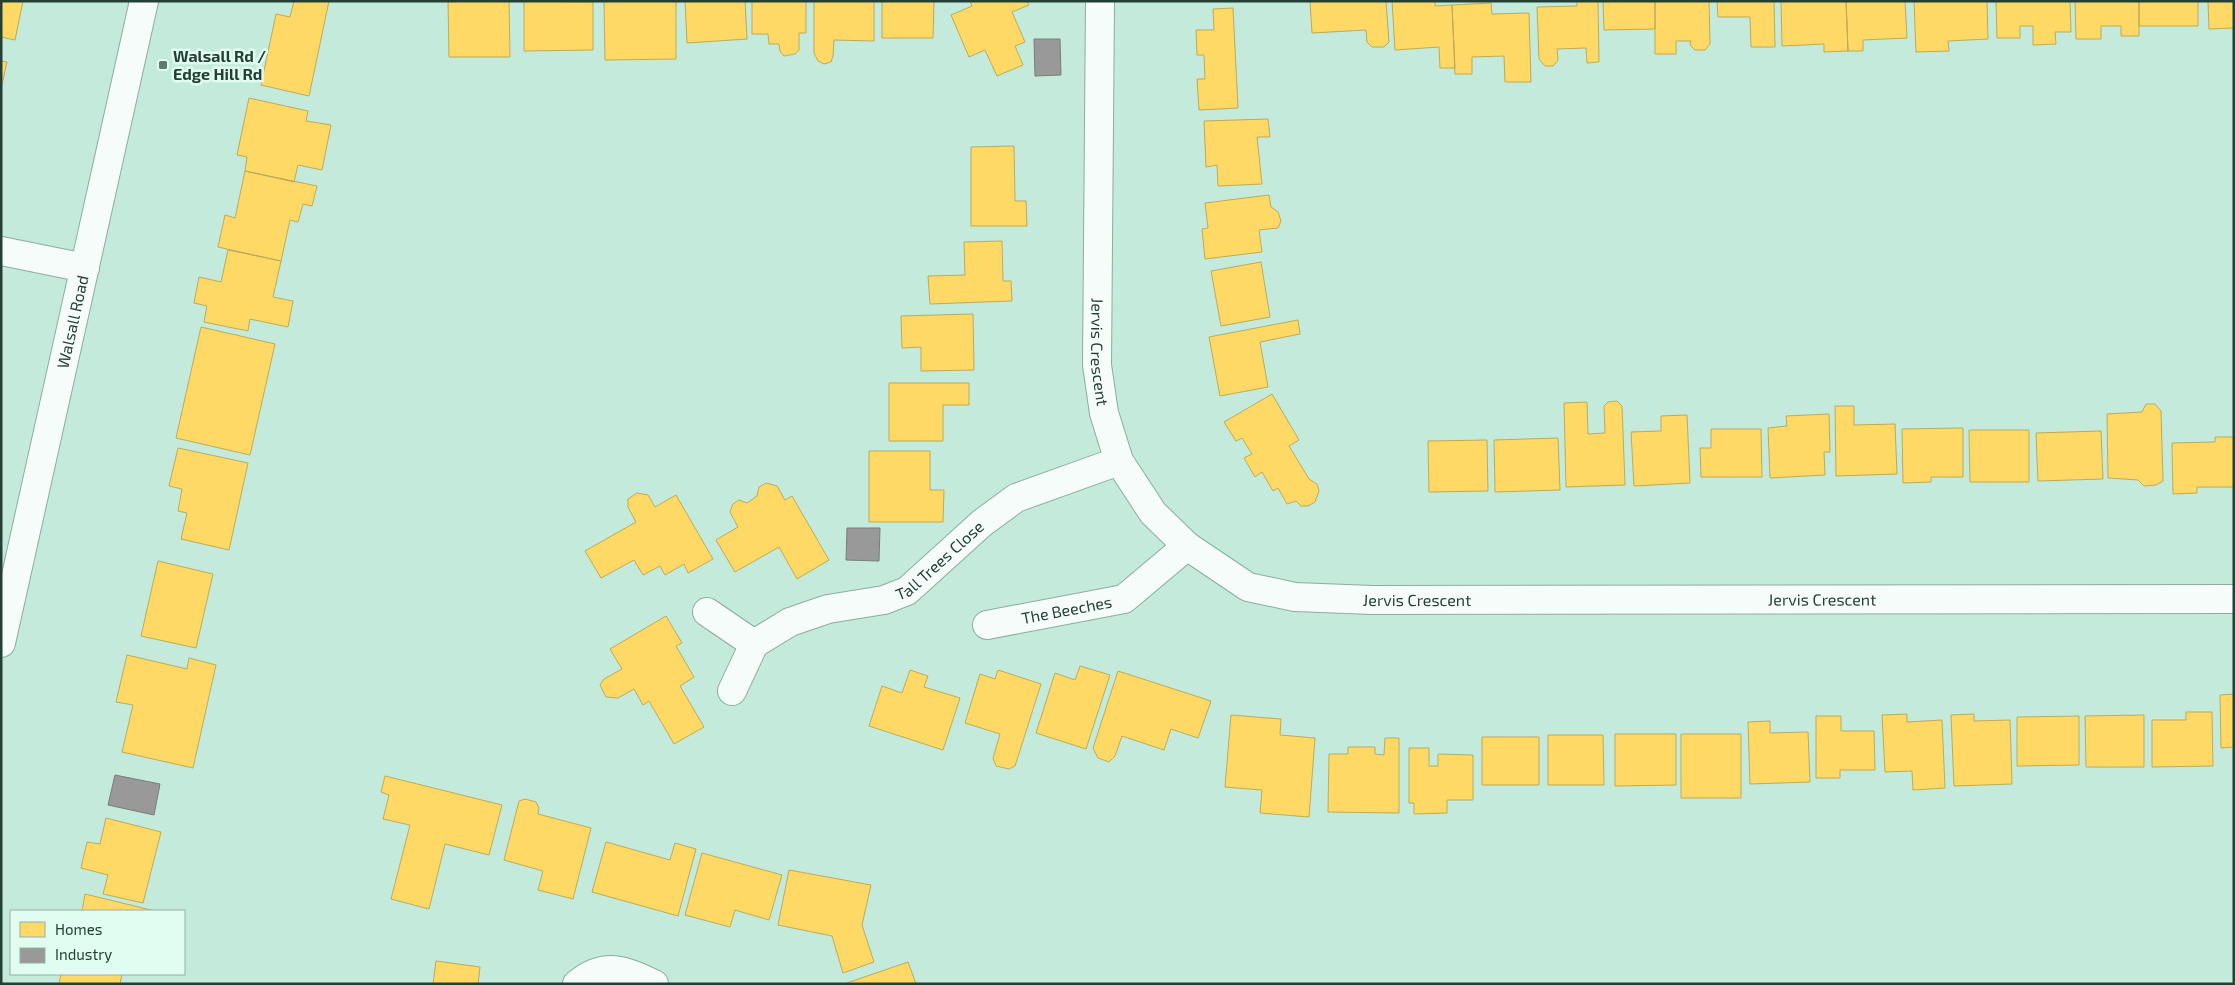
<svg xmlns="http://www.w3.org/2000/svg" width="2235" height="985" font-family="'Exo 2',sans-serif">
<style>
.homes{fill:#ffd966;stroke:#bdab58}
.industry{fill:#999;stroke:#767e7b}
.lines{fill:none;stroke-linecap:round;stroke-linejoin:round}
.street-casing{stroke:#8eaca2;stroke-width:30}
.primary-casing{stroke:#8eaca2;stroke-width:30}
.street{stroke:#f6fcfa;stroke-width:28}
.primary{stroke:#f6fcfa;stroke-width:28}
.poi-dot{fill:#5c7c70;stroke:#e1fcf1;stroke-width:2}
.labels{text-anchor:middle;stroke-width:5;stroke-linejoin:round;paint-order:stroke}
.poi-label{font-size:16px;font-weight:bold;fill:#244036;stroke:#e1fcf1;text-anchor:start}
.street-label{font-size:16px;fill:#244036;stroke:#e1fcf1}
</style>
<rect width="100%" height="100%" fill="#c3eadb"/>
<!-- homes -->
<path class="homes" d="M 1,1 L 23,1 L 15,40 L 1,37 Z
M 294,1 L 329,1 L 309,96 L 261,85 L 276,14 L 290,17 Z
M 448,1 L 509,1 L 510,57 L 449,57 Z
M 524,1 L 593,2 L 593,50 L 524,51 Z
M 604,1 L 676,1 L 676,59 L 605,60 Z
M 685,1 L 745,1 L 747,39 L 687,43 Z
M 752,1 L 806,1 L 806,33 L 799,33 L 799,50 L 795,54 L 784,56 L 780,51 L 779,44 L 769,44 L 768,34 L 752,34 Z
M 814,1 L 874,1 L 874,41 L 834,40 L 833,56 L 831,62 L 824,64 L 818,61 L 814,53 Z
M 882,1 L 934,1 L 933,38 L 882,38 Z
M 970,1 L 1027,1 L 1029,5 L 1012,12 L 1025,42 L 1015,46 L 1023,65 L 997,76 L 985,50 L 969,57 L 951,15 L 972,6 Z
M 1310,1 L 1386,1 L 1389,42 L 1384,47 L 1372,47 L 1367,42 L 1366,30 L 1312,33 Z
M 1392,1 L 1435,1 L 1435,6 L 1452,5 L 1455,68 L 1440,68 L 1439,47 L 1395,50 Z
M 1577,1 L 1598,1 L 1599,62 L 1587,63 L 1586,48 L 1557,49 L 1558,60 L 1553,66 L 1545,66 L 1539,59 L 1537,7 L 1577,6 Z
M 1603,1 L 1655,1 L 1655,29 L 1604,30 Z
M 1655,1 L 1709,1 L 1710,44 L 1705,50 L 1695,50 L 1690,45 L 1691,41 L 1676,41 L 1676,54 L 1655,54 Z
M 1717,1 L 1774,1 L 1775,47 L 1751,47 L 1750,17 L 1718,17 Z
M 1781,1 L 1846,1 L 1848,51 L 1824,52 L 1824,44 L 1782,46 Z
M 1846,1 L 1905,1 L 1907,38 L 1863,40 L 1863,51 L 1848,51 Z
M 1914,1 L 1987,1 L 1988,39 L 1948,41 L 1949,51 L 1916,52 Z
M 1996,1 L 2070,1 L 2071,32 L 2055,32 L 2056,44 L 2033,45 L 2033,26 L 2020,26 L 2020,38 L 1997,38 Z
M 2075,1 L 2139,1 L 2139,36 L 2121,36 L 2121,26 L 2101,26 L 2101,39 L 2076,39 Z
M 2139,1 L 2198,1 L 2198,26 L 2139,26 Z
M 2208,1 L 2234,1 L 2234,28 L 2209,29 Z
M 1491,3 L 1492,14 L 1529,13 L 1531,82 L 1505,82 L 1504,56 L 1472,57 L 1472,74 L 1455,74 L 1452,5 Z
M 1233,8 L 1238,108 L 1199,110 L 1197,79 L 1205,79 L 1204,55 L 1197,55 L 1196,30 L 1214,30 L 1213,9 Z
M 1,61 L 7,62 L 1,89 Z
M 249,98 L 308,111 L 306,121 L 331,125 L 322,170 L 298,165 L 294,182 L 245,171 L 247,157 L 237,155 Z
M 1268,119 L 1270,137 L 1257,137 L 1262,184 L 1218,186 L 1217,165 L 1206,167 L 1204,121 Z
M 1014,146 L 1015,201 L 1026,201 L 1027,226 L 971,226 L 971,147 Z
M 245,171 L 317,186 L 312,206 L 303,204 L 298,222 L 290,220 L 281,261 L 218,247 L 225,215 L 235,218 Z
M 1269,195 L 1271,207 L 1278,212 L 1281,221 L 1278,228 L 1259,230 L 1262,252 L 1205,259 L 1202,229 L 1208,228 L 1205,203 Z
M 1002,241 L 1003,281 L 1011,281 L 1012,301 L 930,304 L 928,276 L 965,275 L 964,242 Z
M 228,250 L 281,261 L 273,297 L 293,301 L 288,327 L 250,319 L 248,331 L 204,322 L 207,306 L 194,303 L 199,277 L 221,282 Z
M 1261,262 L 1270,317 L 1221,326 L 1211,271 Z
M 973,314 L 974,370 L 921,371 L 921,347 L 902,348 L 901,316 Z
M 1298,320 L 1300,334 L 1260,342 L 1268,387 L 1220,396 L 1209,337 Z
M 201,327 L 275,344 L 250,455 L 176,438 Z
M 889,383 L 969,383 L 969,405 L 943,405 L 943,441 L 889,441 Z
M 1272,394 L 1299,440 L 1289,446 L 1309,479 L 1317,484 L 1319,491 L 1315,502 L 1308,506 L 1301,506 L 1296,501 L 1287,504 L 1278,488 L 1273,491 L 1262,472 L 1255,477 L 1244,458 L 1252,454 L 1242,438 L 1236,441 L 1224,422 Z
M 1617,401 L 1622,406 L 1625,485 L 1566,487 L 1564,403 L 1587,402 L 1588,434 L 1605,433 L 1604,406 L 1608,402 Z
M 2146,404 L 2155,404 L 2161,411 L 2163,481 L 2156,485 L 2144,486 L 2138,480 L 2108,478 L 2107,414 L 2142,412 Z
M 1835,406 L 1854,406 L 1854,425 L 1895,424 L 1897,474 L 1836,476 Z
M 1829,414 L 1830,452 L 1824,452 L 1825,475 L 1770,478 L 1768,428 L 1787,426 L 1786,416 Z
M 1687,415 L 1690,483 L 1634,486 L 1631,432 L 1661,431 L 1661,416 Z
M 1963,428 L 1963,477 L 1931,477 L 1931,482 L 1903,483 L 1902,429 Z
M 1711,429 L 1761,429 L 1762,477 L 1701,477 L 1700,448 L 1711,448 Z
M 1969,430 L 2029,430 L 2029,482 L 1970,482 Z
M 2101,431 L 2103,479 L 2038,481 L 2036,433 Z
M 2215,437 L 2234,437 L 2234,487 L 2197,487 L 2197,493 L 2173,494 L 2172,443 L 2215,442 Z
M 1558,438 L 1560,490 L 1495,492 L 1494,440 Z
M 1487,440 L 1488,491 L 1429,492 L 1428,441 Z
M 178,448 L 248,463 L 229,550 L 181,539 L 187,513 L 178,511 L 182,489 L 169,486 Z
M 869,451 L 930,451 L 930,490 L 944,490 L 943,522 L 869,522 Z
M 766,483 L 777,486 L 785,500 L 792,496 L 829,560 L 797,579 L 779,547 L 735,572 L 716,540 L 738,527 L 730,512 L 733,504 L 739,500 L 747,503 L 757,496 L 759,487 Z
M 637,493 L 648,495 L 655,507 L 676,495 L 713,559 L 688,573 L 684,564 L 665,575 L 660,566 L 643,575 L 634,560 L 601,578 L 585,551 L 636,522 L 628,507 L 628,499 Z
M 158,561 L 213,574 L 196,648 L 141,636 Z
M 666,616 L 682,643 L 676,646 L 694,677 L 680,686 L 704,727 L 674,744 L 649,701 L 643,705 L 634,689 L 618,698 L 606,697 L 600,685 L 604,679 L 622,669 L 610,649 Z
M 127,655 L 187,669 L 189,658 L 216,665 L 193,768 L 122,752 L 133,705 L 116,702 Z
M 1080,666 L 1110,675 L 1086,749 L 1036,733 L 1055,673 L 1075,680 Z
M 910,670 L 928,676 L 924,687 L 960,698 L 943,750 L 869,726 L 882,686 L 902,693 Z
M 998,670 L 1041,684 L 1015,766 L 1009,769 L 996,766 L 993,758 L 1000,734 L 965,723 L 980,674 L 995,679 Z
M 1118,671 L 1211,701 L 1198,738 L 1171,729 L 1164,750 L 1122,736 L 1115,756 L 1109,762 L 1098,758 L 1093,748 Z
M 2234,694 L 2234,747 L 2221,748 L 2220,695 Z
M 2186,712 L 2212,712 L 2213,766 L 2152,767 L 2152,720 L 2186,720 Z
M 1907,714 L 1907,722 L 1942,720 L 1945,788 L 1913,790 L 1912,771 L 1885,772 L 1882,715 Z
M 1974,714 L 1974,721 L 2010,720 L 2012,784 L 1954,786 L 1951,715 Z
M 1231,715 L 1281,719 L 1280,735 L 1315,738 L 1309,817 L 1260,813 L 1262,790 L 1225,787 Z
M 2144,715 L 2144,767 L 2086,767 L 2085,716 Z
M 1816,716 L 1841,716 L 1841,731 L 1874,731 L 1875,770 L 1840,770 L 1840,778 L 1816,778 Z
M 2079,716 L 2079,765 L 2017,766 L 2017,717 Z
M 1770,721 L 1770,733 L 1808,732 L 1810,782 L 1750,784 L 1748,722 Z
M 1615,734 L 1676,734 L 1676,785 L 1615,786 Z
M 1681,734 L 1741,734 L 1741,798 L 1681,798 Z
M 1548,735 L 1603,735 L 1604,785 L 1548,785 Z
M 1482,737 L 1539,737 L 1539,785 L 1482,785 Z
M 1385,738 L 1399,738 L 1399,813 L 1328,812 L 1329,754 L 1348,754 L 1348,747 L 1375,747 L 1375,754 L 1384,755 Z
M 1409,748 L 1429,748 L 1429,766 L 1438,766 L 1438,754 L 1473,755 L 1473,800 L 1447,800 L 1447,813 L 1414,814 L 1414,803 L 1409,803 Z
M 385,776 L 502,805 L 489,855 L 445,844 L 429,909 L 391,899 L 410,825 L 383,819 L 389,795 L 381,792 Z
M 525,799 L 536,802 L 539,808 L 538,814 L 591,828 L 573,899 L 538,890 L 543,871 L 504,860 L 519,801 Z
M 106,818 L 161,832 L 143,903 L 103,894 L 108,875 L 81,868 L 87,842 L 100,844 Z
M 606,842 L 670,860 L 675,843 L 696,849 L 678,916 L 592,892 Z
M 702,853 L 782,875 L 769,920 L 735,910 L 730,927 L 685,915 Z
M 789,870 L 871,885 L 862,925 L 874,962 L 843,973 L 832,936 L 778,925 Z
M 85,894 L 155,911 L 82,911 Z
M 436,961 L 480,967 L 478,984 L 433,984 Z
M 908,962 L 916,984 L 844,984 Z
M 61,974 L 122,974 L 120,984 L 59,984 Z"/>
<!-- industry -->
<path class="industry" d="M 1034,39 L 1060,39 L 1061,75 L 1035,76 Z
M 847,528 L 880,528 L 879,561 L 846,560 Z
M 115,775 L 160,784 L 154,815 L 108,805 Z"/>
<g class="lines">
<!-- street casing -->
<g class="street-casing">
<g id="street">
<path id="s1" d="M 1100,1 L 1097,365 L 1104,413 L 1119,461 L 1153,513 L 1187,546 L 1248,587 L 1295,597 L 1372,600 L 2234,599"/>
<path d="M 1,251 L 85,268"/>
<path id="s2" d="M 707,612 L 754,644 L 790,622 L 828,609 L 884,600 L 907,591 L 982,523 L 1016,498 L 1119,461"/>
<path id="s3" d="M 987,625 L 1124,599 L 1187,546"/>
<path d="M 732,691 L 754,644"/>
<path d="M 577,984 C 605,961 624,970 654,984"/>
</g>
</g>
<!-- primary casing -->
<g class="primary-casing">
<g id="primary">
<path id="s4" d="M 1,643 L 144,1"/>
</g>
</g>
<!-- street -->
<use href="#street" class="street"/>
<!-- primary -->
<use href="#primary" class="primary"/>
</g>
<!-- markers -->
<rect class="poi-dot" x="158" y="60" width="10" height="10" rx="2.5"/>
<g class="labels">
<!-- poi labels -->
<g class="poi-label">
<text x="173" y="62">Walsall Rd /<tspan x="173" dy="18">Edge Hill Rd</tspan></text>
</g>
<!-- street labels -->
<g class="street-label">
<text dy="6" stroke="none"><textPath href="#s4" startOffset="329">Walsall Road</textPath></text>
<text dy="6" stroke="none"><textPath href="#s1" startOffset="351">Jervis Crescent</textPath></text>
<text dy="6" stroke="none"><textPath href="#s2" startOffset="265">Tall Trees Close</textPath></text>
<text dy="6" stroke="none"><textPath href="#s1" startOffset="816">Jervis Crescent</textPath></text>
<text dy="6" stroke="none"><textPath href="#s1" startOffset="1221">Jervis Crescent</textPath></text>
<text dy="6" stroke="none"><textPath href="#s3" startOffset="81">The Beeches</textPath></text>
</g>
</g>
<!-- border -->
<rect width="2235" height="985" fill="none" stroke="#244036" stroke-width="5"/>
<!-- legend -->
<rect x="10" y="910" width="175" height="65" fill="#e1fcf1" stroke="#95b1a6"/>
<rect x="20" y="922" width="25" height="15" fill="#ffd966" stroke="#95b1a6"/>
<text x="55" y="935" font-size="15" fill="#244036">Homes</text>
<rect x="20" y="948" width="25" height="15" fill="#999999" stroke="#95b1a6"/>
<text x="55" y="960" font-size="15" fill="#244036">Industry</text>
</svg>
